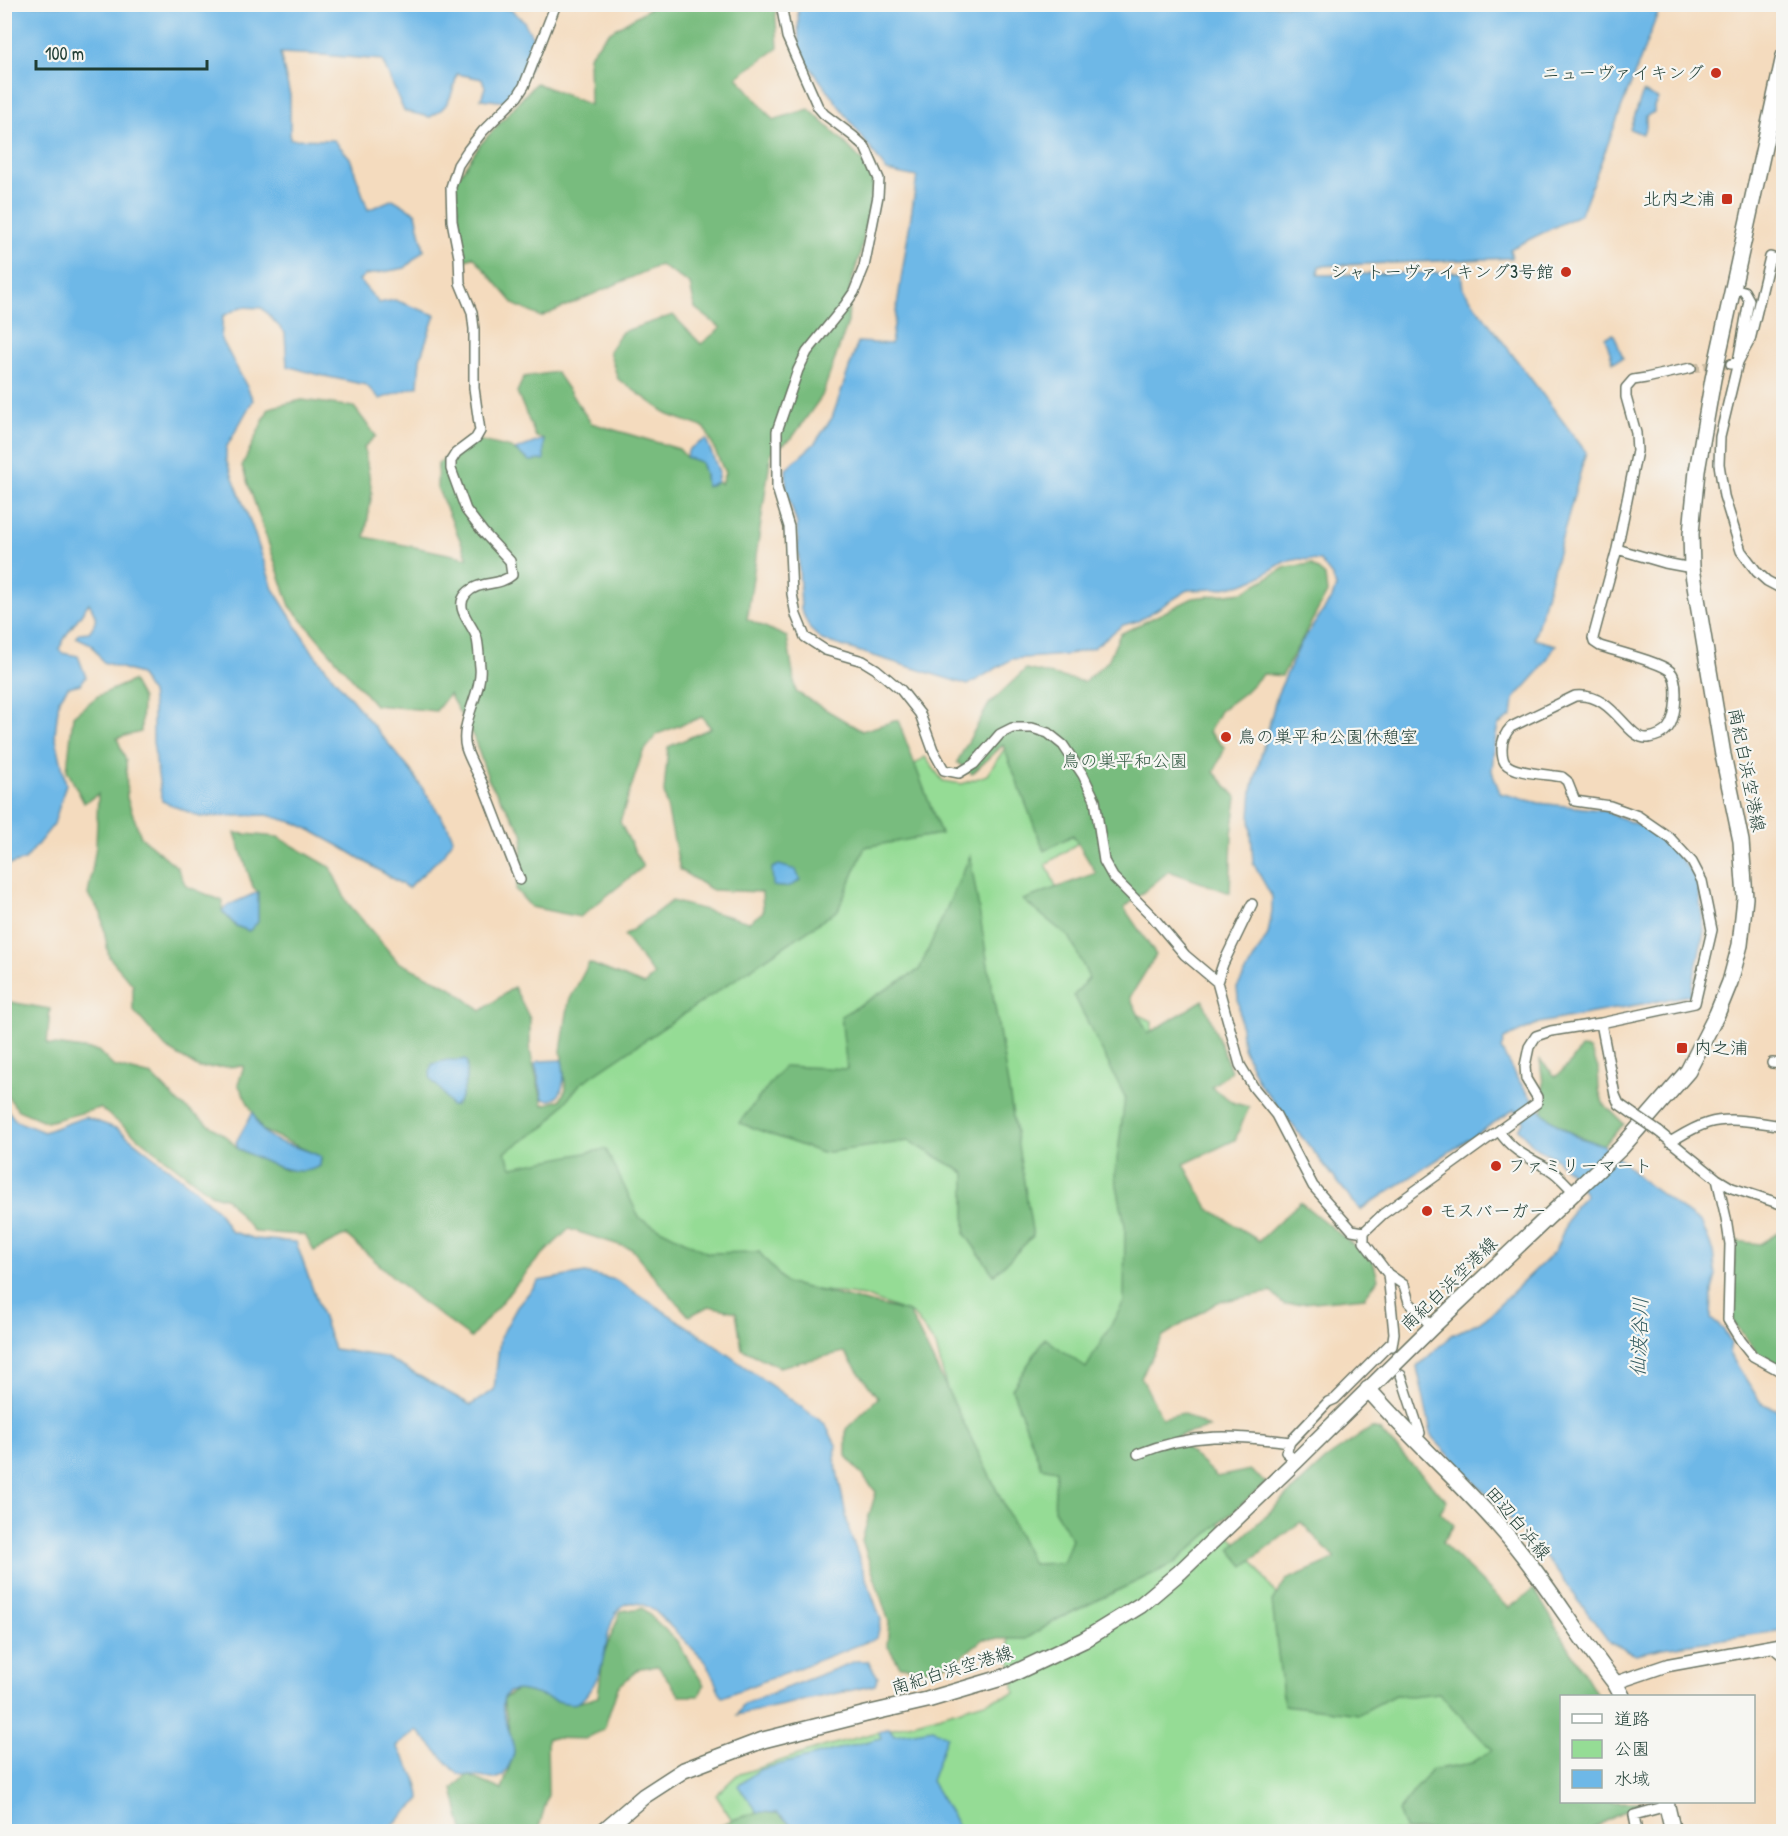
<svg xmlns="http://www.w3.org/2000/svg" width="1788" height="1836" font-family="'Patrick Hand','Klee One',sans-serif">
<style>
.green{fill:#95dc95;stroke:#5a8c64;stroke-width:1.5}
.forest{fill:#78bc7e;stroke:#4c7c59;stroke-width:1.5}
.water{fill:#6eb8e7;stroke:#467a8e;stroke-width:1.5}
.lines{fill:none;stroke-linecap:round;stroke-linejoin:round}
.minor-tunnel{stroke:#c9bba2;stroke-width:9;stroke-dasharray:9 4.5;stroke-linecap:butt}
.minor-casing{stroke:#6a7464;stroke-width:12}
.tertiary-casing{stroke:#6a7464;stroke-width:15}
.primary-casing{stroke:#6a7464;stroke-width:18}
.minor{stroke:#fff;stroke-width:9}
.tertiary{stroke:#fff;stroke-width:12}
.primary{stroke:#fff;stroke-width:15}
.minor-bridge-casing{stroke:#6a7464;stroke-width:12;stroke-linecap:butt}
.minor-bridge{stroke:#fff;stroke-width:9}
.poi-dot{fill:#c8321e;stroke:#f6f6f2;stroke-width:2}
.labels{text-anchor:middle;stroke-width:4.5;stroke-linejoin:round;paint-order:stroke}
.poi-label{font-size:18px;fill:#1f3d34;stroke:#f6f6f2;text-anchor:start}
.park-label{font-size:18px;fill:#375d47;stroke:#f6f6f2}
.street-label{font-size:18px;fill:#1f3d34;stroke:#f6f6f2}
.water-label{font-size:20px;font-style:italic;fill:#335c61;stroke:#f6f6f2}
</style>
<rect width="100%" height="100%" fill="#f6f6f2"/>
<filter id="ink" filterUnits="userSpaceOnUse"><feTurbulence type="fractalNoise" baseFrequency=".0167" numOctaves="2"/><feDisplacementMap in="SourceGraphic" scale="12" xChannelSelector="R" yChannelSelector="G"/><feConvolveMatrix kernelMatrix="1 2 1 2 8 2 1 2 1" color-interpolation-filters="sRGB"/></filter>
<filter id="wash" filterUnits="userSpaceOnUse"><feTurbulence type="fractalNoise" baseFrequency=".008" numOctaves="4" result="noise"/><feDisplacementMap in="SourceGraphic" scale="24" xChannelSelector="R" yChannelSelector="G"/><feGaussianBlur stdDeviation="1.35" result="paint"/><feColorMatrix in="noise" values="0 0 0 0 0 0 0 0 0 0 0 0 0 0 0 0 0 1.4 0 .05"/><feComposite in="paint" operator="in"/></filter>
<g filter="url(#wash)">
<rect width="100%" height="100%" fill="#f4dbbe"/>
<!-- green -->
<path class="green" d="M 1011,739 L 1084,839 L 1046,864 L 1106,999 L 1152,1021 L 1144,1164 L 1148,1250 L 1089,1383 L 1250,1557 L 1283,1605 L 1394,1690 L 1447,1685 L 1509,1711 L 1473,1831 L 799,1832 L 758,1812 L 732,1820 L 716,1795 L 737,1775 L 826,1746 L 931,1718 L 1015,1693 L 1008,1640 L 1017,1622 L 949,1398 L 936,1346 L 913,1314 L 864,1296 L 800,1288 L 714,1257 L 495,1163 L 500,1147 L 554,1116 L 576,1081 L 844,894 L 868,799 L 925,757 L 943,781 L 962,784 L 987,775 Z"/>
<!-- forest -->
<path class="forest" d="M 655,5 L 775,5 L 778,48 L 737,77 L 773,120 L 809,109 L 843,141 L 862,161 L 874,182 L 861,251 L 850,287 L 848,322 L 822,396 L 792,438 L 771,453 L 747,619 L 787,637 L 796,692 L 862,731 L 898,720 L 941,834 L 865,847 L 838,910 L 580,1084 L 546,1126 L 505,1152 L 512,1167 L 606,1149 L 640,1219 L 708,1253 L 759,1252 L 786,1283 L 909,1312 L 1033,1564 L 1063,1563 L 1072,1539 L 1054,1510 L 1056,1470 L 1041,1467 L 1012,1389 L 1045,1338 L 1086,1368 L 1124,1302 L 1125,1225 L 1115,1176 L 1125,1097 L 1074,995 L 1089,978 L 1070,938 L 1023,900 L 1096,873 L 1073,835 L 1044,851 L 1003,745 L 972,774 L 957,762 L 989,704 L 1026,669 L 1084,682 L 1108,661 L 1120,634 L 1193,598 L 1243,592 L 1286,567 L 1311,564 L 1325,576 L 1327,593 L 1282,676 L 1263,674 L 1244,693 L 1220,711 L 1209,732 L 1225,748 L 1214,772 L 1237,798 L 1232,834 L 1230,893 L 1169,871 L 1124,908 L 1156,955 L 1130,997 L 1148,1034 L 1203,1000 L 1231,1071 L 1211,1087 L 1234,1103 L 1249,1107 L 1235,1140 L 1184,1164 L 1208,1208 L 1259,1241 L 1300,1202 L 1373,1261 L 1378,1279 L 1365,1297 L 1284,1305 L 1271,1292 L 1218,1302 L 1163,1336 L 1141,1377 L 1162,1418 L 1183,1413 L 1209,1428 L 1177,1436 L 1187,1449 L 1217,1477 L 1250,1470 L 1266,1483 L 1173,1564 L 1058,1619 L 1026,1639 L 983,1639 L 955,1662 L 927,1669 L 900,1666 L 887,1645 L 889,1622 L 862,1540 L 876,1492 L 846,1456 L 846,1429 L 878,1398 L 844,1352 L 779,1367 L 742,1349 L 736,1312 L 709,1306 L 689,1316 L 657,1280 L 632,1249 L 569,1229 L 537,1260 L 471,1338 L 418,1299 L 346,1235 L 314,1251 L 305,1235 L 254,1232 L 227,1199 L 211,1194 L 100,1108 L 47,1122 L 18,1110 L 5,1093 L 4,1001 L 50,1009 L 47,1044 L 98,1051 L 113,1066 L 152,1076 L 179,1103 L 229,1139 L 238,1149 L 285,1170 L 320,1166 L 321,1157 L 262,1130 L 238,1084 L 244,1066 L 199,1068 L 166,1048 L 133,1010 L 133,985 L 109,957 L 101,913 L 88,895 L 96,846 L 98,794 L 84,803 L 67,770 L 73,716 L 98,696 L 132,681 L 142,699 L 141,732 L 117,738 L 126,761 L 127,798 L 141,837 L 177,867 L 186,886 L 223,901 L 222,911 L 236,926 L 258,892 L 253,887 L 235,833 L 278,837 L 330,867 L 347,902 L 398,962 L 452,988 L 481,1011 L 514,987 L 530,1019 L 530,1051 L 543,1105 L 560,1100 L 566,1089 L 561,1051 L 569,1001 L 589,963 L 644,985 L 654,975 L 624,936 L 672,901 L 749,922 L 763,912 L 762,892 L 712,890 L 680,870 L 664,792 L 668,747 L 711,728 L 702,717 L 657,734 L 642,754 L 620,822 L 643,867 L 580,917 L 531,907 L 516,890 L 524,835 L 489,781 L 474,738 L 449,694 L 436,711 L 375,705 L 290,606 L 242,466 L 269,408 L 302,400 L 354,407 L 376,436 L 364,447 L 372,492 L 365,537 L 468,558 L 437,487 L 438,464 L 469,438 L 511,448 L 530,461 L 544,439 L 536,437 L 517,392 L 524,377 L 556,372 L 591,423 L 679,449 L 686,457 L 701,462 L 705,474 L 706,486 L 717,482 L 721,484 L 725,473 L 705,428 L 669,415 L 618,379 L 609,351 L 622,332 L 673,315 L 701,344 L 721,328 L 695,308 L 690,284 L 660,265 L 541,317 L 515,305 L 473,256 L 463,262 L 455,182 L 479,146 L 536,83 L 590,105 L 589,56 L 608,33 Z
M 970,856 L 1033,1236 L 994,1275 L 965,1234 L 965,1173 L 909,1141 L 822,1153 L 739,1123 L 784,1066 L 847,1069 L 841,1016 L 919,970 Z
M 1581,1048 L 1590,1049 L 1598,1068 L 1599,1090 L 1603,1103 L 1624,1124 L 1603,1145 C 1577,1137 1564,1130 1543,1113 L 1543,1083 L 1540,1060 L 1556,1077 L 1571,1062 Z
M 1778,1233 L 1784,1243 L 1783,1368 L 1758,1354 L 1733,1321 L 1733,1273 L 1736,1241 L 1760,1244 Z
M 1371,1428 L 1379,1430 L 1447,1501 L 1440,1512 L 1454,1525 L 1442,1543 L 1509,1608 L 1534,1589 L 1598,1696 L 1562,1696 L 1562,1802 L 1642,1802 L 1588,1831 L 1406,1830 L 1398,1811 L 1431,1770 L 1472,1763 L 1492,1750 L 1439,1693 L 1410,1696 L 1395,1695 L 1359,1714 L 1284,1705 L 1272,1602 L 1286,1580 L 1335,1559 L 1301,1522 L 1244,1566 L 1230,1549 L 1330,1456 Z
M 642,1608 L 676,1640 L 704,1685 L 699,1696 L 680,1696 L 658,1666 L 640,1668 L 618,1687 L 604,1729 L 585,1739 L 547,1738 L 548,1795 L 538,1831 L 463,1831 L 453,1789 L 467,1775 L 502,1790 L 514,1752 L 503,1699 L 518,1689 L 577,1703 L 598,1697 L 603,1656 L 621,1611 Z
M 758,1812 L 777,1813 L 799,1831 L 709,1832 L 732,1820 Z"/>
<!-- water -->
<path class="water" d="M 4,5 L 497,5 L 502,8 L 511,10 L 523,20 L 533,38 L 530,67 L 507,102 L 481,99 L 485,87 L 482,79 L 457,74 C 452,95 450,107 430,117 L 404,111 L 382,60 L 322,55 L 280,53 L 290,95 L 290,139 L 334,140 L 350,158 L 368,210 L 393,199 L 416,213 L 424,250 L 405,268 L 366,275 L 359,280 L 379,303 L 395,300 L 435,315 L 420,359 L 418,386 L 380,399 L 366,385 L 315,374 L 287,366 L 285,333 L 262,308 L 241,307 L 223,316 L 221,338 L 247,387 L 253,400 L 226,448 L 226,460 L 252,526 L 273,589 L 314,654 L 411,771 L 448,827 L 453,838 L 445,853 L 408,888 L 341,847 L 299,824 L 267,815 L 200,817 L 162,801 L 153,742 L 153,709 L 151,693 L 139,674 L 103,662 L 91,644 L 76,637 L 79,633 L 89,632 C 99,620 96,615 89,603 L 67,634 L 59,649 L 62,653 L 78,656 L 86,677 L 80,684 L 68,687 L 59,700 L 55,734 L 66,784 L 54,824 L 25,860 L 5,866 Z
M 798,5 L 1661,5 L 1581,214 L 1510,249 L 1512,258 L 1319,266 L 1318,275 L 1461,272 L 1463,289 L 1586,452 L 1534,639 L 1556,645 L 1540,670 L 1514,699 L 1512,716 L 1498,725 L 1494,747 L 1492,771 L 1500,793 L 1539,803 L 1602,810 L 1652,831 L 1674,851 L 1697,879 L 1704,931 L 1690,995 L 1539,1023 L 1504,1039 L 1501,1049 L 1516,1077 L 1543,1113 L 1559,1126 L 1577,1137 L 1603,1145 L 1628,1166 L 1639,1178 L 1702,1224 L 1713,1252 L 1716,1276 L 1712,1290 L 1711,1319 L 1723,1329 L 1731,1343 L 1729,1353 L 1761,1403 L 1780,1411 L 1783,1408 L 1783,1630 L 1663,1648 L 1636,1654 L 1610,1643 L 1550,1562 L 1432,1437 L 1417,1367 L 1452,1335 L 1485,1319 L 1555,1251 L 1573,1208 L 1586,1195 L 1574,1177 L 1554,1157 L 1536,1148 L 1518,1129 L 1524,1121 L 1515,1109 L 1360,1210 L 1259,1083 L 1243,1048 L 1237,988 L 1268,934 L 1272,911 L 1272,897 L 1253,863 L 1250,817 L 1252,790 L 1277,695 L 1301,643 L 1332,598 L 1336,587 L 1332,576 L 1320,561 L 1300,559 L 1284,562 L 1258,578 L 1242,584 L 1219,589 L 1188,590 L 1138,621 L 1123,625 L 1093,648 L 1066,655 L 1012,659 L 968,685 L 822,640 L 810,629 L 801,609 L 797,524 L 786,490 L 786,469 L 815,443 L 832,418 L 858,342 L 891,344 L 917,177 L 887,171 L 799,52 Z
M 1643,92 L 1658,99 L 1654,106 L 1654,112 L 1646,116 L 1646,128 L 1642,134 L 1630,129 Z
M 1614,334 L 1623,358 L 1613,362 L 1605,337 Z
M 544,439 L 544,460 L 530,461 L 515,450 Z
M 706,439 L 719,472 L 717,482 L 706,487 L 705,474 L 701,462 L 686,457 L 689,449 Z
M 779,865 L 796,870 L 800,880 C 793,887 783,888 773,886 L 772,868 Z
M 258,892 L 258,922 L 249,931 L 236,926 L 222,911 L 229,905 Z
M 447,1060 L 465,1060 L 467,1062 C 467,1075 465,1099 454,1106 L 451,1106 C 448,1102 446,1097 443,1093 C 435,1081 426,1082 432,1064 Z
M 562,1060 C 566,1074 565,1106 543,1099 L 535,1064 L 539,1061 Z
M 4,1105 L 16,1121 L 44,1132 L 85,1117 L 118,1129 L 191,1186 L 219,1212 L 230,1231 L 255,1239 L 296,1242 L 334,1349 L 385,1357 L 471,1405 L 494,1390 L 500,1338 L 517,1307 L 539,1281 L 585,1273 L 616,1280 L 699,1334 L 825,1424 L 836,1445 L 835,1461 L 849,1530 L 881,1620 L 877,1638 L 722,1697 L 706,1662 L 655,1611 C 606,1579 610,1646 599,1674 C 596,1681 591,1689 587,1694 C 585,1697 580,1702 577,1703 C 559,1709 514,1676 504,1698 C 498,1712 514,1736 514,1751 C 514,1759 507,1769 503,1776 L 493,1779 L 458,1774 L 417,1730 L 397,1746 C 406,1763 420,1779 420,1800 L 386,1831 L 5,1831 Z
M 253,1112 C 256,1118 258,1126 262,1130 C 276,1146 303,1146 321,1157 L 320,1166 C 295,1181 262,1159 238,1149 L 236,1142 Z
M 856,1661 L 868,1661 L 878,1677 L 875,1685 L 737,1715 L 744,1704 Z
M 889,1728 L 894,1735 L 933,1729 L 947,1736 L 931,1781 L 961,1831 L 799,1831 L 777,1813 L 758,1812 L 738,1786 L 759,1770 L 881,1738 L 879,1732 Z"/>
</g>
<g filter="url(#ink)">
<g class="lines">
<!-- minor-tunnel -->
<path class="minor-tunnel" d="M 1691,368 L 1731,364"/>
<!-- minor casing -->
<g class="minor-casing">
<path id="minor" d="M 781,4 L 787,37 L 818,107 L 824,114 L 853,136 L 865,147 L 879,179 L 878,196 L 864,267 L 854,292 L 845,305 L 807,352 L 798,370 L 777,431 L 777,488 L 789,527 L 792,594 L 796,615 L 805,637 L 825,650 L 863,661 L 876,669 L 901,690 L 920,714 L 933,750 L 944,770 L 959,773 L 974,764 L 1000,734 L 1012,728 L 1032,728 L 1048,733 L 1063,745 L 1083,775 L 1095,800 L 1104,861 L 1113,877 L 1152,916 L 1185,955 L 1217,982 L 1240,1065 L 1254,1088 L 1276,1115 L 1313,1186 L 1352,1230 L 1364,1232
M 1769,118 L 1784,132
M 1732,288 L 1744,291 L 1749,300 L 1738,362 L 1720,437 L 1719,464 L 1724,496 L 1741,551 L 1757,572 L 1767,581 L 1784,590
M 1731,364 L 1738,362 L 1750,340 L 1770,257 L 1784,261
M 1617,549 L 1665,563 L 1692,568
M 520,880 C 507,848 496,817 483,785 C 478,773 470,761 466,748 C 459,724 483,691 480,667 C 479,658 479,648 477,639 C 474,625 453,609 466,594 C 478,580 499,587 512,575 L 510,561 L 483,532 L 466,510 L 451,469 L 451,461 L 456,453 L 476,438 L 480,431 L 474,388 L 474,329 L 472,312 L 460,283 L 459,257 L 452,221 L 451,187 L 458,165 L 468,150 L 483,131 L 517,97 L 524,86 L 556,4
M 1217,982 L 1223,964 L 1252,904
M 1601,1023 L 1615,1095 L 1619,1104 L 1633,1114
M 1772,1063 L 1784,1064
M 1499,1131 C 1513,1152 1528,1157 1549,1169 C 1559,1175 1566,1184 1574,1192
M 1659,1132 L 1717,1179 L 1732,1188 L 1784,1205
M 1670,1142 C 1682,1135 1694,1127 1708,1123 C 1731,1116 1760,1123 1784,1126
M 1717,1179 L 1726,1218 L 1730,1244 L 1728,1320 L 1741,1341 L 1753,1356 L 1784,1373
M 1388,1274 L 1394,1333 L 1392,1346
M 1432,1327 L 1409,1302 L 1404,1285 L 1388,1274 L 1364,1242 L 1364,1232 L 1383,1214 L 1537,1103 L 1537,1097 L 1526,1079 L 1525,1066 L 1529,1047 L 1536,1036 L 1551,1031 L 1601,1023 L 1695,1003 L 1712,930 L 1702,881 L 1692,862 L 1670,838 L 1638,816 L 1610,806 L 1575,801 L 1567,781 L 1562,777 C 1549,774 1514,774 1505,763 C 1503,760 1502,753 1502,749 C 1502,740 1505,733 1511,727 L 1575,696 C 1614,692 1626,740 1648,738 C 1655,737 1663,734 1668,728 C 1676,718 1680,680 1670,671 C 1660,662 1615,651 1600,646 L 1594,642 L 1593,638 L 1617,549 L 1637,451 L 1636,433 L 1626,397 L 1626,388 L 1633,380 L 1646,378 L 1691,368
M 1401,1375 L 1420,1433 L 1416,1439
M 1138,1454 C 1192,1432 1234,1435 1290,1442
M 1296,1461 L 1286,1452 L 1290,1442 L 1328,1402 L 1335,1399 L 1392,1342
M 1771,1646 L 1784,1657
M 1637,1832 L 1634,1815 L 1667,1806"/>
</g>
<!-- tertiary casing -->
<g class="tertiary-casing">
<path id="tertiary" d="M 1615,1683 L 1668,1665 L 1784,1644"/>
</g>
<!-- primary casing -->
<g class="primary-casing">
<path id="primary" d="M 1368,1389 C 1413,1441 1466,1486 1510,1539 C 1548,1584 1578,1636 1615,1683 L 1622,1696
M 1666,1802 L 1673,1832
M 602,1832 L 644,1796 L 684,1770 L 763,1740 L 866,1714 L 927,1700 L 1008,1676 L 1084,1640 L 1141,1605 L 1180,1572 L 1296,1461 L 1432,1327 L 1621,1148 L 1688,1071 L 1717,1014 L 1730,982 L 1740,945 L 1745,898 L 1741,841 L 1723,755 L 1692,568 L 1691,534 L 1693,511 L 1697,471 L 1713,379 L 1784,56"/>
</g>
<!-- minor -->
<use href="#minor" class="minor"/>
<!-- tertiary -->
<use href="#tertiary" class="tertiary"/>
<!-- primary -->
<use href="#primary" class="primary"/>
<!-- minor-bridge casing -->
<g class="minor-bridge-casing">
<path id="minor-bridge" d="M 1633,1114 L 1659,1132"/>
</g>
<!-- minor-bridge -->
<use href="#minor-bridge" class="minor-bridge"/>
</g>
</g>
<!-- markers -->
<g class="poi-dot">
<circle cx="1716" cy="73" r="6"/>
<rect x="1721" y="193" width="12" height="12" rx="3"/>
<circle cx="1566" cy="272" r="6"/>
<circle cx="1226" cy="737" r="6"/>
<rect x="1676" y="1042" width="12" height="12" rx="3"/>
<circle cx="1496" cy="1166" r="6"/>
<circle cx="1427" cy="1211" r="6"/>
</g>
<g class="labels">
<!-- poi labels -->
<g class="poi-label">
<text x="1704" y="79" text-anchor="end">ニューヴァイキング</text>
<text x="1715" y="205" text-anchor="end">北内之浦</text>
<text x="1554" y="278" text-anchor="end">シャトーヴァイキング3号館</text>
<text x="1238" y="743">鳥の巣平和公園休憩室</text>
<text x="1694" y="1054">内之浦</text>
<text x="1508" y="1172">ファミリーマート</text>
<text x="1439" y="1217">モスバーガー</text>
</g>
<!-- park labels -->
<g class="park-label">
<text x="1125" y="767">鳥の巣平和公園</text>
</g>
<!-- street labels -->
<g class="street-label">
<text transform="translate(1747 770) rotate(79)" y="6">南紀白浜空港線</text>
<text transform="translate(1449 1284) rotate(-44)" y="6">南紀白浜空港線</text>
<text transform="translate(1518 1523) rotate(50)" y="6">田辺白浜線</text>
<text transform="translate(952 1670) rotate(-17)" y="6">南紀白浜空港線</text>
</g>
<!-- water labels -->
<g class="water-label">
<text transform="translate(1639 1337) rotate(-88)" y="7">仙波谷川</text>
</g>
</g>
<!-- margin -->
<rect width="1788" height="1836" fill="none" stroke="#f6f6f2" stroke-width="24"/>
<!-- legend -->
<rect x="1560" y="1695" width="195" height="108" fill="#f6f6f2" stroke="#a0aca6" stroke-width="1.5"/>
<rect x="1572" y="1714" width="30" height="9" fill="#ffffff" stroke="#a0aca6" stroke-width="1.5"/>
<text x="1614" y="1725" font-size="18" fill="#1f3d34">道路</text>
<rect x="1572" y="1740" width="30" height="18" fill="#95dc95" stroke="#a0aca6" stroke-width="1.5"/>
<text x="1614" y="1755" font-size="18" fill="#1f3d34">公園</text>
<rect x="1572" y="1770" width="30" height="18" fill="#6eb8e7" stroke="#a0aca6" stroke-width="1.5"/>
<text x="1614" y="1785" font-size="18" fill="#1f3d34">水域</text>
<!-- scale -->
<path d="M36 60v9h171v-9" fill="none" stroke="#1f3d34" stroke-width="3"/>
<text x="45" y="60" font-size="18" fill="#1f3d34" stroke="#f6f6f2" stroke-width="4.5" paint-order="stroke">100 m</text>
</svg>
